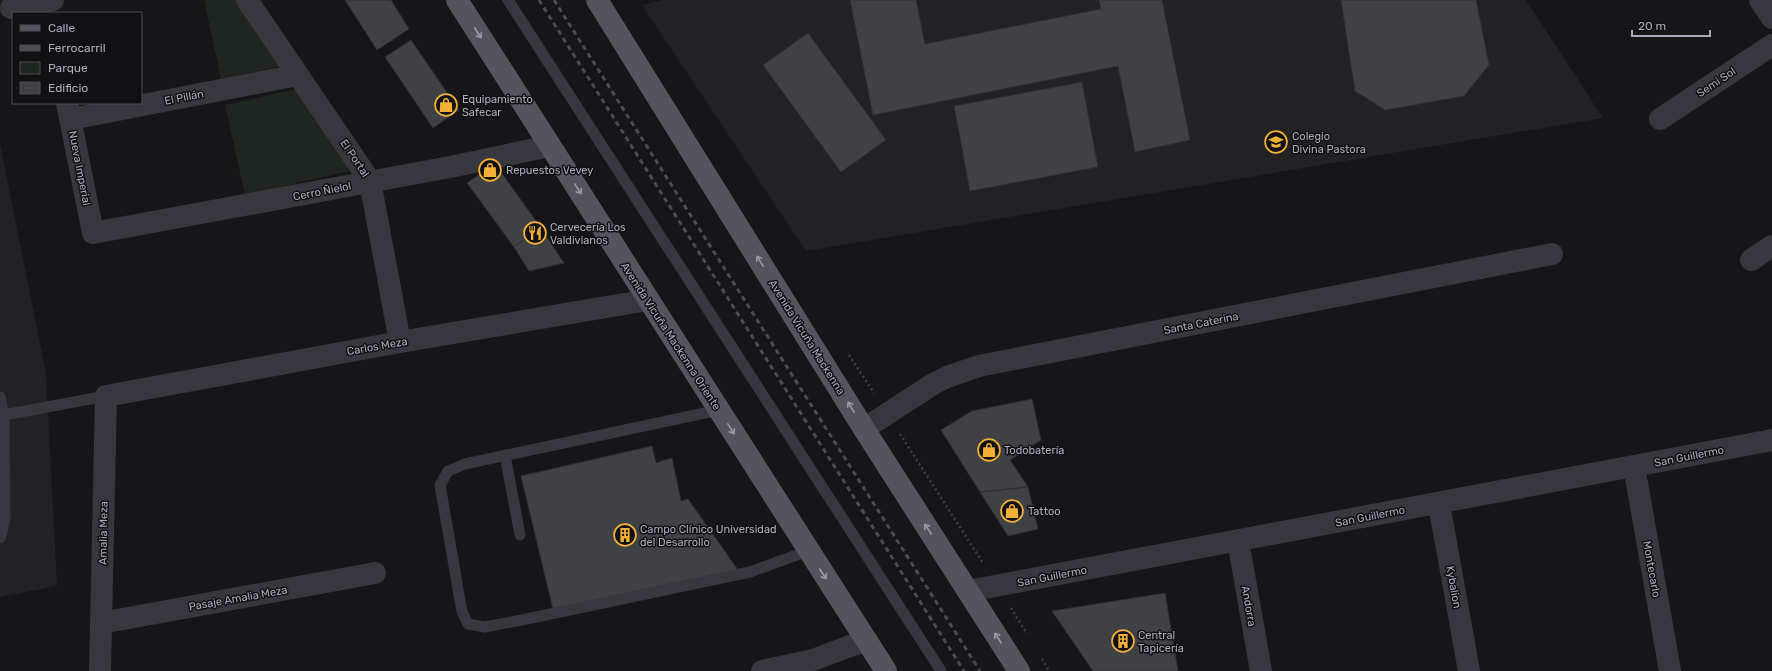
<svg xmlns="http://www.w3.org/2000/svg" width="1772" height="671" font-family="Rubik,sans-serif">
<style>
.built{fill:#222225;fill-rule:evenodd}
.green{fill:#1e261f}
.building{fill:#404145;stroke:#303034}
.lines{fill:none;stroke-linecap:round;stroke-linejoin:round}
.path{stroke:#3d3f44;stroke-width:2.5;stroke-dasharray:2 3;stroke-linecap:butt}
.lane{stroke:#37383d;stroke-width:11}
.street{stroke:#37383d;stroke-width:22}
.primary{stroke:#53555c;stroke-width:22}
.rail{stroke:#4a4c52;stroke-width:3;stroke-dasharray:5 4;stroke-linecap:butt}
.oneway{stroke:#979ba6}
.labels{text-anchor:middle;stroke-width:3;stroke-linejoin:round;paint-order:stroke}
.street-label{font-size:11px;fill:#a8adb8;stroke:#111113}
.poi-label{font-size:11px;fill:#a8adb8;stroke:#111113;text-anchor:start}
</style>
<rect width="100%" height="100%" fill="#161618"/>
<!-- built -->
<path class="built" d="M 662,0 L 1526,0 L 1603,118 L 806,251 L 642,5 ZM 1082,82 L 1098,167 L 970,190 L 954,106 Z
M 0,144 L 46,374 L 57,586 L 0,597 Z"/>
<!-- green -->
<path class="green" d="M 204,0 L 250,0 L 292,64 L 221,79 Z
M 304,87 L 358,169 L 245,195 L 225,105 Z"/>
<!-- building -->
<path class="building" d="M 345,0 L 391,0 L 409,29 L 377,50 Z
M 850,0 L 916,0 L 925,44 L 1101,9 L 1099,0 L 1162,0 L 1190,140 L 1135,152 L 1118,66 L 873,115 Z
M 1341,0 L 1476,0 L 1489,65 L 1464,96 L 1385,110 L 1355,91 Z
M 808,33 L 886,140 L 841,172 L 763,65 Z
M 411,40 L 459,110 L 433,128 L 385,57 Z
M 1082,82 L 1098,167 L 970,191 L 954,106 Z
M 495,164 L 541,228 L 514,247 L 467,183 Z
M 541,228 L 564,263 L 529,271 L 514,247 Z
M 1032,399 L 1041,440 L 1010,460 L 1028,487 L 980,492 L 941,430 L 972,411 Z
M 652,446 L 656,463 L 672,458 L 681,501 L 688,499 L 738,570 L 553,609 L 521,476 Z
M 1028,487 L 1038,529 L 1008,536 L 980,492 Z
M 1165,593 L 1178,671 L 1093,671 L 1052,611 Z"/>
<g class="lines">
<!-- path -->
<path class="path" d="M 849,355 L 874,393
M 900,434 L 983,563
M 1011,608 L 1027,634
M 1042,659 L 1049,671"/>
<!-- lane -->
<path class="lane" d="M 508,0 L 941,671
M 0,397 L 4,415 L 5,519 L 0,538
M 719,410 L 465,464 L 448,471 L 440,485 L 462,612 L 468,624 L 485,627 L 522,620 L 750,572 L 808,551
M 4,415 L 106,396
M 505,455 L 520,535"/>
<!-- street -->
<path class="street" d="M 247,0 L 370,181 L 400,342
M 1760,0 L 1772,18
M 11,8 L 53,0
M 67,103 L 93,233 L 450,167 L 550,146
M 71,119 L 298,75
M 1660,119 L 1772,45
M 1751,260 L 1772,246
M 864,429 L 933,384 L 947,377 L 979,366 L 1552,254
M 1634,466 L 1670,671
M 1439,504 L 1469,671
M 1238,541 L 1261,671
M 968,591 L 1772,440
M 101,623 L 375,573
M 100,671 L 106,396 L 400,342 L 648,300
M 762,671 L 813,660 L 866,640"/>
<!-- primary -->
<path class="primary" d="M 457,0 L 886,671
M 597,0 L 864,429 L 1019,671"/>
<!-- rail -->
<path class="rail" d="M 539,0 L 964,671
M 554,0 L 980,671"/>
</g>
<!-- one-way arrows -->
<defs><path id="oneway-shaft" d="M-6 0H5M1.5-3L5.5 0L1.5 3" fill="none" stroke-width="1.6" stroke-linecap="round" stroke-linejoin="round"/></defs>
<g class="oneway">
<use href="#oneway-shaft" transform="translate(478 33) rotate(57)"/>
<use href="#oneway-shaft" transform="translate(578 189) rotate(57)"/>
<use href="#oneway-shaft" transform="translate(760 261) rotate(-122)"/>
<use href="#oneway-shaft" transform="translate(851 407) rotate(-122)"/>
<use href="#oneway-shaft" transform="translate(731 429) rotate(58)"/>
<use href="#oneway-shaft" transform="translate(928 529) rotate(-123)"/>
<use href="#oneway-shaft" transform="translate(823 574) rotate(57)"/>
<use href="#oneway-shaft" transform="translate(998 638) rotate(-123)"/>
</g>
<!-- icons -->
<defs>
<g id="shop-ring" transform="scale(1.15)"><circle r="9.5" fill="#111113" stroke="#f2b134" stroke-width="1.5"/><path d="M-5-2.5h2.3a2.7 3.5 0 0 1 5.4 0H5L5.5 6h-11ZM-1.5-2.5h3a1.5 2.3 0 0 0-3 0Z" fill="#f2b134"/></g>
<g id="school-ring" transform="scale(1.15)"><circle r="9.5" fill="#111113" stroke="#f2b134" stroke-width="1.5"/><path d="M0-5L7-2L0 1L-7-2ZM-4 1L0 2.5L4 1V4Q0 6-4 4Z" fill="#f2b134"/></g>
<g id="restaurant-ring" transform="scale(1.15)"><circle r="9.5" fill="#111113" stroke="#f2b134" stroke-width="1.5"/><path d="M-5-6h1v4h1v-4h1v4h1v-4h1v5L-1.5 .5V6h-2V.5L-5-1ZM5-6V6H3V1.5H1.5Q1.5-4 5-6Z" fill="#f2b134"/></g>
<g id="building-ring" transform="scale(1.15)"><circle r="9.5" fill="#111113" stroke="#f2b134" stroke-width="1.5"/><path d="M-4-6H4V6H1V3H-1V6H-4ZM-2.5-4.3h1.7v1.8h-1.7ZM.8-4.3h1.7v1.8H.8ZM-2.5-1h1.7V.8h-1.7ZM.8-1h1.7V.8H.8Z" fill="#f2b134"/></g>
</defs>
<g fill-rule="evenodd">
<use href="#shop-ring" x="446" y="105"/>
<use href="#school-ring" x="1276" y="142"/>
<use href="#shop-ring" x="490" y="170"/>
<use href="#restaurant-ring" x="535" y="233"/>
<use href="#shop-ring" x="989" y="450"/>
<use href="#shop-ring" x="1012" y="511"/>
<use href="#building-ring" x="625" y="535"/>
<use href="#building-ring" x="1123" y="641"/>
</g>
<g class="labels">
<!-- street labels -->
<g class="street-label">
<text transform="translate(1716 82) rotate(-34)" y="4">Semi Sol</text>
<text transform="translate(184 97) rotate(-11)" y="4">El Pillán</text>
<text transform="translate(355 158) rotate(56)" y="4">El Portal</text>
<text transform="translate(80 168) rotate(79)" y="4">Nueva Imperial</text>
<text transform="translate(322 191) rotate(-11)" y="4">Cerro Ñielol</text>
<text transform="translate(1201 323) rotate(-11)" y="4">Santa Caterina</text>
<text transform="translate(671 336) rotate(57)" y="4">Avenida Vicuña Mackenna Oriente</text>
<text transform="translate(807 337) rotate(58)" y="4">Avenida Vicuña Mackenna</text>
<text transform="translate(377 346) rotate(-10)" y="4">Carlos Meza</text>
<text transform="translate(1689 456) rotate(-11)" y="4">San Guillermo</text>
<text transform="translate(1370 516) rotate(-11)" y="4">San Guillermo</text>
<text transform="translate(103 533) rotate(-89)" y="4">Amalia Meza</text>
<text transform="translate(1652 569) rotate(80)" y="4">Montecarlo</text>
<text transform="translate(1052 576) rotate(-11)" y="4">San Guillermo</text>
<text transform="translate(1454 587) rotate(80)" y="4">Kybalion</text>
<text transform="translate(238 598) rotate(-10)" y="4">Pasaje Amalia Meza</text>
<text transform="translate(1249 606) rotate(80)" y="4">Andorra</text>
</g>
<!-- poi labels -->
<g class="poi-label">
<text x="462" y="103">Equipamiento<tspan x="462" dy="13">Safecar</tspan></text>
<text x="1292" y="140">Colegio<tspan x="1292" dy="13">Divina Pastora</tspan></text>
<text x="506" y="174">Repuestos Vevey</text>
<text x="550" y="231">Cervecería Los<tspan x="550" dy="13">Valdivianos</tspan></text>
<text x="1004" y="454">Todobatería</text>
<text x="1028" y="515">Tattoo</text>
<text x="640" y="533">Campo Clínico Universidad<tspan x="640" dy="13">del Desarrollo</tspan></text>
<text x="1138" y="639">Central<tspan x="1138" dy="13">Tapicería</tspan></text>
</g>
</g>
<!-- legend -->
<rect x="12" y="12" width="130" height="92" fill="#111113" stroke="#4d4f55"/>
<rect x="20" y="25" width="20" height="6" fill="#53555c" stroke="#4d4f55"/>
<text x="48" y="32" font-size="12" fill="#a8adb8">Calle</text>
<rect x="20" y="45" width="20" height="6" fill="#4a4c52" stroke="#4d4f55"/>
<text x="48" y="52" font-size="12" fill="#a8adb8">Ferrocarril</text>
<rect x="20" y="62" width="20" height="12" fill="#1e261f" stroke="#4d4f55"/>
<text x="48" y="72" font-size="12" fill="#a8adb8">Parque</text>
<rect x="20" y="82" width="20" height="12" fill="#404145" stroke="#4d4f55"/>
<text x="48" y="92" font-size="12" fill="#a8adb8">Edificio</text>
<!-- scale -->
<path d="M1632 30v6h78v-6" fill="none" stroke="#a8adb8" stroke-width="2"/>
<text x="1638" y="30" font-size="12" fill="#a8adb8" stroke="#111113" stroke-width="3" paint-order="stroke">20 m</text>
</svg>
